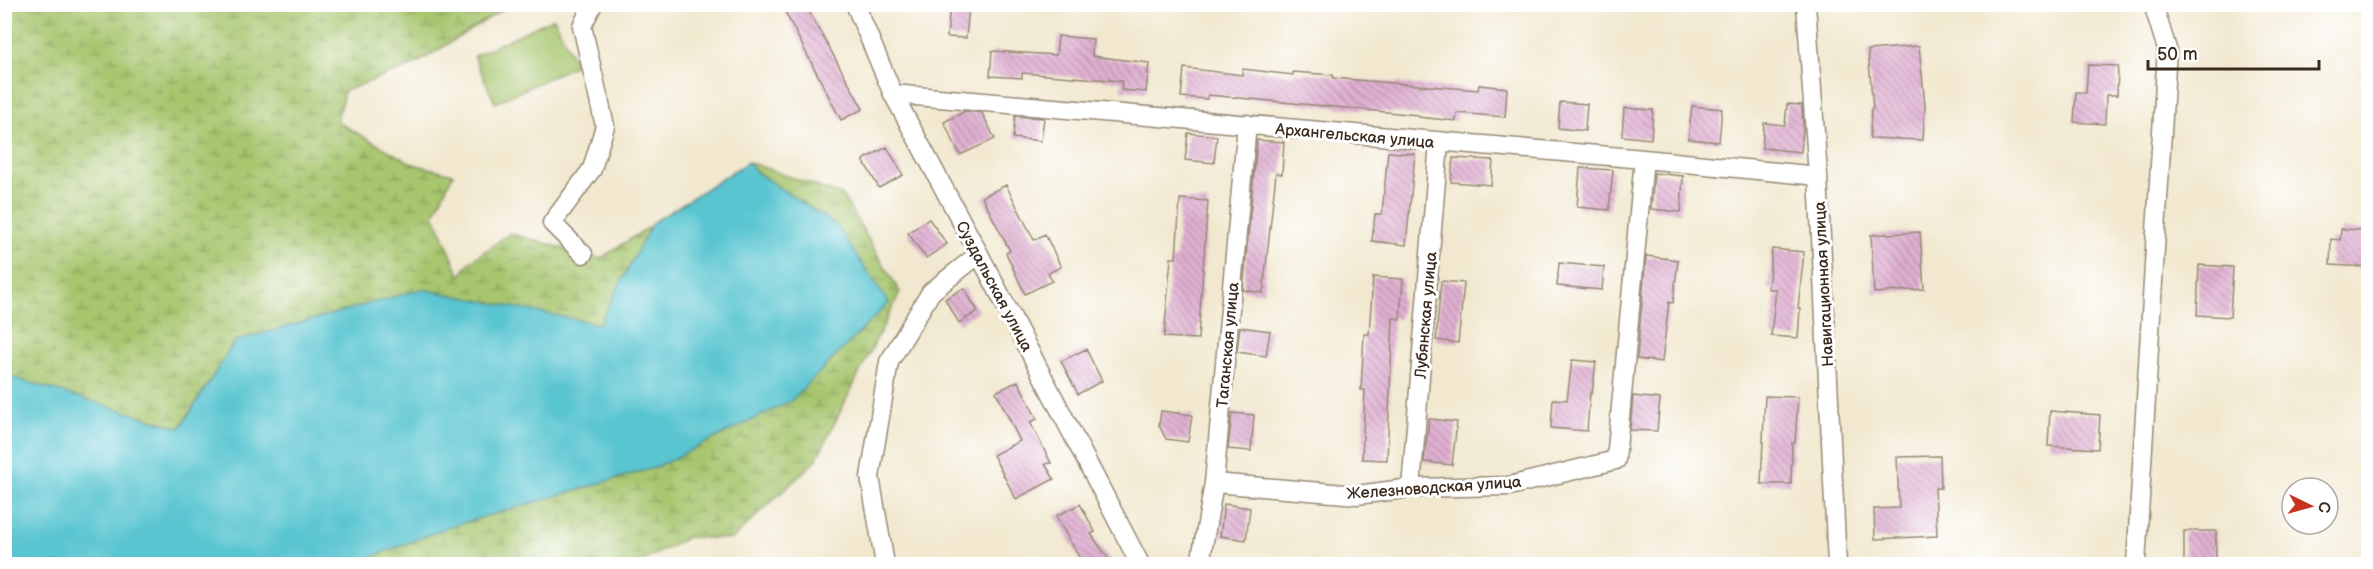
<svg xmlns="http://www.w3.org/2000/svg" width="2373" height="569" font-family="'Balsamiq Sans',sans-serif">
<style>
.wetland{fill:url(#wetland-marsh);stroke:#717846;stroke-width:1.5}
.pitch{fill:#a7c66e;stroke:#717846;stroke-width:1.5}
.water{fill:#58c5d0;stroke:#4a7877;stroke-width:1.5}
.building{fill:url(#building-back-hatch)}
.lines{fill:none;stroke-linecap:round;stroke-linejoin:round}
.minor-casing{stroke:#968976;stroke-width:21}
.minor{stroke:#fff;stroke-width:18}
.labels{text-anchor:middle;stroke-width:6;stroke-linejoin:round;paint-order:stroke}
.street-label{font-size:16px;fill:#3b2a1e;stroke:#fff}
</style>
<defs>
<pattern id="wetland-marsh" width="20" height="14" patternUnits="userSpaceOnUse" patternTransform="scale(1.5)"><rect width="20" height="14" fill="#a7c66e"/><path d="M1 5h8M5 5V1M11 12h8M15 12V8" fill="none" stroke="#89a15a"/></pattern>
<pattern id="building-back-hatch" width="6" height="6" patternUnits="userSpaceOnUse" patternTransform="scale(1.5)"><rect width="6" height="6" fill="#e0b0d2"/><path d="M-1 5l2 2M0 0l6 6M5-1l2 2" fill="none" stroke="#b78faa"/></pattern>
</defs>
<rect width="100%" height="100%" fill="#fff"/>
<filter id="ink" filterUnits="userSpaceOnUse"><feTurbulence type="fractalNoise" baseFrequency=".0167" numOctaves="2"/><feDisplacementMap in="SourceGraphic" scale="12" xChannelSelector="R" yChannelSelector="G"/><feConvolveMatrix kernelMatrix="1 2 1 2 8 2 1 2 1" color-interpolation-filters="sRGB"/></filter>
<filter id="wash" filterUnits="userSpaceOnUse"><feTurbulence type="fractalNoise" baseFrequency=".008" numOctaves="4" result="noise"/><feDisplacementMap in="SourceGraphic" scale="24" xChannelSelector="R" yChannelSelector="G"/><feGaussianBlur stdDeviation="1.35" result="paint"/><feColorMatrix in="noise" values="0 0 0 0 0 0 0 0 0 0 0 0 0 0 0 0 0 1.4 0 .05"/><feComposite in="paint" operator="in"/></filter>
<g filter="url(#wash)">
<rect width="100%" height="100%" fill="#f1e8cf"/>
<!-- wetland -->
<path class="wetland" d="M 4,5 L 510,5 L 414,65 L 344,91 L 337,122 L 413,164 L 453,174 L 434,214 L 460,276 L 470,262 L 510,233 L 600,259 L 748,162 L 842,195 L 900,292 L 816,460 L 732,539 L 688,537 L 637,564 L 5,564 Z"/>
<!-- pitch -->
<path class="pitch" d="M 554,18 L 576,65 L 495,103 L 474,56 Z"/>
<!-- water -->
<path class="water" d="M 748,162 L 756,172 L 836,225 L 889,303 L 791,401 L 657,467 L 449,527 L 354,564 L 5,564 L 5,375 L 180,428 L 235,341 L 422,289 L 599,324 L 652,223 Z"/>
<g id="blocks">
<!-- building -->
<path class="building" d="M 781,4 L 805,4 L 863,109 L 841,120 Z
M 950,5 L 969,7 L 966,38 L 947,37 Z
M 1058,36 L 1093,39 L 1092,56 L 1149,63 L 1146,92 L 1121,90 L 1122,81 L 1022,73 L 1022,78 L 990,76 L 992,51 L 1056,55 Z
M 1919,46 L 1925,105 L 1923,140 L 1870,138 L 1871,109 L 1873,109 L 1868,50 Z
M 2088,65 L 2118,66 L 2117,95 L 2106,95 L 2105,124 L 2074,122 L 2076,92 L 2086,93 Z
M 1184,68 L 1242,75 L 1243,69 L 1293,75 L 1293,72 L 1333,75 L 1333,78 L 1478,90 L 1479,85 L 1507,88 L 1505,117 L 1457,113 L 1456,121 L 1418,117 L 1418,115 L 1208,95 L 1207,99 L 1181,97 Z
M 1560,102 L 1587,104 L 1585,131 L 1558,128 Z
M 1787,104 L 1802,105 L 1803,128 L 1801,152 L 1762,148 L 1764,123 L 1785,125 Z
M 1692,106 L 1722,109 L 1719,142 L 1688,139 Z
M 1624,108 L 1653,110 L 1651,139 L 1622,136 Z
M 965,111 L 982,113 L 995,139 L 960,155 L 944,122 Z
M 1015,116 L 1044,118 L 1041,141 L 1013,138 Z
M 1188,133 L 1217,136 L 1214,163 L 1185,160 Z
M 1257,140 L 1284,142 L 1282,174 L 1276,173 L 1263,293 L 1243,290 Z
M 887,147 L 903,175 L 879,188 L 863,160 Z
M 1388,152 L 1415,154 L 1406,245 L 1372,241 L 1375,214 L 1382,214 Z
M 1453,158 L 1493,160 L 1491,185 L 1451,182 Z
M 1580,168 L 1613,170 L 1609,210 L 1577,207 Z
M 1654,173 L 1683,176 L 1681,212 L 1651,209 Z
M 1006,185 L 1034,240 L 1045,234 L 1061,267 L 1048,273 L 1052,281 L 1025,294 L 1006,253 L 1010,251 L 982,197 Z
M 1180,199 L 1208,201 L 1198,339 L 1164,337 L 1171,258 L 1176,258 Z
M 929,219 L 947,244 L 926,258 L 908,233 Z
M 2341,229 L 2368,230 L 2366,267 L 2330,265 L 2331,239 L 2340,240 Z
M 1920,232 L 1924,289 L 1874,293 L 1871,235 Z
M 1772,249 L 1804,252 L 1798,308 L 1800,308 L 1798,338 L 1771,336 L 1776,289 L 1768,289 Z
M 1646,256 L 1678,260 L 1673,303 L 1669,302 L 1662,362 L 1637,359 Z
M 1559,263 L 1604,267 L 1602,290 L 1557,286 Z
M 2199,265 L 2233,267 L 2230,317 L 2197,315 Z
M 1373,277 L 1403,279 L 1400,319 L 1393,318 L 1387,460 L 1362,459 L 1365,390 L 1361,390 L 1364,334 L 1369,334 Z
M 1441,281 L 1464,283 L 1458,343 L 1436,340 Z
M 964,288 L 978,311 L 959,323 L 945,299 Z
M 1240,327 L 1270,331 L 1266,356 L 1237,352 Z
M 1086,349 L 1102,381 L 1078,394 L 1061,361 Z
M 1572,360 L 1596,362 L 1592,393 L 1590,393 L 1587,431 L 1551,428 L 1553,399 L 1567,400 Z
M 1018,381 L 1037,419 L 1030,422 L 1051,463 L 1045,464 L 1054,479 L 1016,499 L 993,455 L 1020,441 L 996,392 Z
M 1633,396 L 1660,399 L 1657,431 L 1630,430 Z
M 1765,396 L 1798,397 L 1795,443 L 1792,443 L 1791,484 L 1761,484 Z
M 1161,411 L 1192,415 L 1188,442 L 1166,439 L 1159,425 Z
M 2050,411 L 2100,415 L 2098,449 L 2048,446 Z
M 1232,413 L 1254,415 L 1251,451 L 1228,449 Z
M 1429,419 L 1457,422 L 1452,465 L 1424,462 Z
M 1940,456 L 1941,488 L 1935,488 L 1937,536 L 1875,539 L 1874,509 L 1899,508 L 1897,457 Z
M 1080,504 L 1095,532 L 1091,534 L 1112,564 L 1083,564 L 1056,516 Z
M 1224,504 L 1250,508 L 1246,540 L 1220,536 Z
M 2184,531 L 2216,531 L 2216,564 L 2184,564 Z"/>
</g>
</g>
<g filter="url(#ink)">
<use href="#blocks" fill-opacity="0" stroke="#968976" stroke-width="1.5"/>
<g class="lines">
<!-- minor casing -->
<g class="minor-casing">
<path id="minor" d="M 855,4 L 893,94 L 979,254 L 1140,564
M 1806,4 L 1818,176 L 1837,564
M 893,94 L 1644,159 L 1818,176
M 583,254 L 552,223 L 592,169 L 605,126 L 582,26 L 593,4
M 1214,483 L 1357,495 L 1411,488 L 1509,486 L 1616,460 L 1644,159
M 1411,488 L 1439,143
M 885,564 L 870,477 L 889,362 L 931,292 L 979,254
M 1200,564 L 1214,483 L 1247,124
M 2136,564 L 2167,49 L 2153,4"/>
</g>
<!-- minor -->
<use href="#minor" class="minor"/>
</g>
</g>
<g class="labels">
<!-- street labels -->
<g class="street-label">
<text transform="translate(1355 135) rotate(5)" y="6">Архангельская улица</text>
<text transform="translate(1823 284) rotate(-93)" y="6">Навигационная улица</text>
<text transform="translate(995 286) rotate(62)" y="6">Суздальская улица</text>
<text transform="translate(1425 315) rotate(-85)" y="6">Лубянская улица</text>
<text transform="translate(1227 345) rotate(-85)" y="6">Таганская улица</text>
<text transform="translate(1434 487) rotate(-4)" y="6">Железноводская улица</text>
</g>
</g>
<!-- margin -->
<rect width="2373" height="569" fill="none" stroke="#fff" stroke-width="24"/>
<!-- north arrow -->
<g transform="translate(2310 506) rotate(95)"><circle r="28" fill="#ffffff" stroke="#b1aaa5" stroke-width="1.5"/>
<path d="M0-4.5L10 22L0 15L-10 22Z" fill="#c8321e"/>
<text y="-9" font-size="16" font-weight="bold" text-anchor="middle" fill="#3b2a1e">С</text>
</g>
<!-- scale -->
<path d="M2148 60v9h171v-9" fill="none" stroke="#3b2a1e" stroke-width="3"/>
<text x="2157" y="60" font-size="18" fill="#3b2a1e" stroke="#ffffff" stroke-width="4.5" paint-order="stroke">50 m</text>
</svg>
